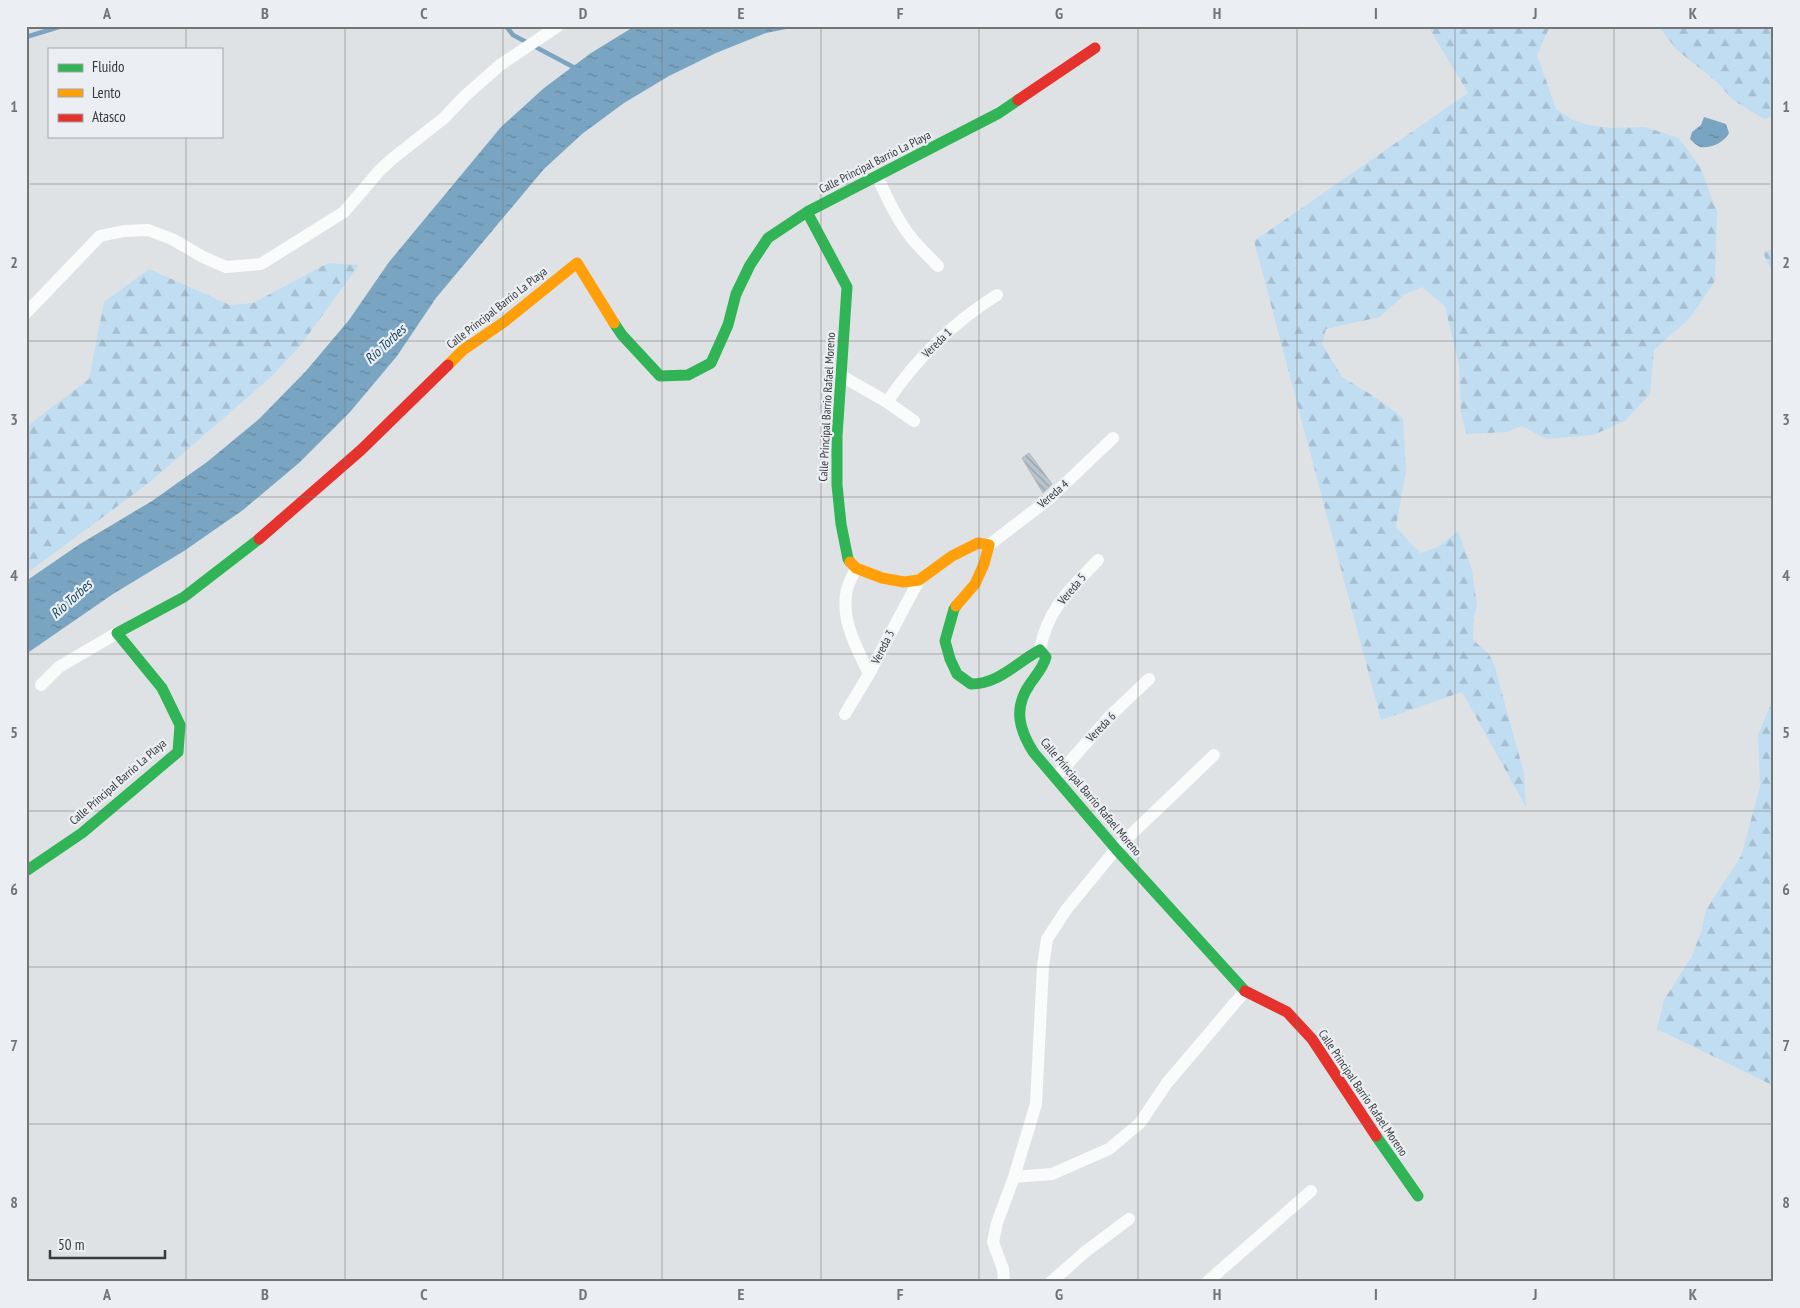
<svg xmlns="http://www.w3.org/2000/svg" width="1800" height="1308" font-family="'PT Sans Narrow',sans-serif">
<style>
.forest{fill:url(#forest-firs)}
.water{fill:url(#water-ripples)}
.lines{fill:none;stroke-linecap:round;stroke-linejoin:round}
.stream{stroke:#7aa5c2;stroke-width:4.5}
.building{fill:url(#building-back-hatch);stroke:#b4b6b7}
.street{stroke:#fafbfb;stroke-width:12}
.fast{stroke:#30b455;stroke-width:11}
.slow{stroke:#ff9f0a;stroke-width:11}
.jam{stroke:#e5322d;stroke-width:11}
.grid{fill:none;stroke:#727576;stroke-width:1;stroke-opacity:0.55}
.labels{text-anchor:middle;stroke-width:4.5;stroke-linejoin:round;paint-order:stroke}
.street-label{font-size:12px;fill:#383a3b;stroke:#ebeff3}
.water-label{font-size:14px;font-style:italic;fill:#144461;stroke:#ebeff3}
.neatline{fill:none;stroke:#727576;stroke-width:2}
.grid-label{font-size:16px;text-anchor:middle;font-weight:bold;fill:#727576}
</style>
<defs>
<pattern id="forest-firs" width="22" height="20" patternUnits="userSpaceOnUse" patternTransform="scale(1.25)"><rect width="22" height="20" fill="#c1ddf1"/><path d="M5 1l3.5 6h-7zM16 11l3.5 6h-7z" fill="#a7bed0"/></pattern>
<pattern id="water-ripples" width="26" height="14" patternUnits="userSpaceOnUse" patternTransform="scale(1.25)"><rect width="26" height="14" fill="#7aa5c2"/><path d="M2 4q2-2 4 0t4 0M15 11q2-2 4 0t4 0" fill="none" stroke="#65879f"/></pattern>
<pattern id="building-back-hatch" width="6" height="6" patternUnits="userSpaceOnUse" patternTransform="scale(1.25)"><rect width="6" height="6" fill="#b7c4ce"/><path d="M-1 5l2 2M0 0l6 6M5-1l2 2" fill="none" stroke="#96a0a8"/></pattern>
</defs>
<rect width="100%" height="100%" fill="#dfe2e4"/>
<!-- forest -->
<path class="forest" d="M 1428,26 L 1550,26 L 1537,55 L 1556,109 L 1573,120 L 1589,125 L 1611,128 L 1645,127 L 1679,138 L 1700,167 L 1717,211 L 1715,281 L 1690,318 L 1654,350 L 1650,394 L 1625,421 L 1593,435 L 1547,439 L 1521,426 L 1507,432 L 1467,434 L 1461,414 L 1459,366 L 1445,306 L 1422,287 L 1404,295 L 1380,317 L 1326,329 L 1322,344 L 1342,377 L 1375,397 L 1403,418 L 1406,471 L 1396,527 L 1420,553 L 1438,547 L 1458,531 L 1472,570 L 1477,606 L 1474,616 L 1473,640 L 1488,653 L 1494,664 L 1524,773 L 1526,807 L 1462,692 L 1381,720 L 1254,241 L 1468,93 Z
M 1658,26 L 1774,26 L 1774,116 L 1764,119 L 1733,100 L 1717,82 L 1677,50 Z
M 1774,248 L 1774,275 L 1763,253 Z
M 328,263 L 359,265 L 300,346 L 271,377 L 150,482 L 26,574 L 26,427 L 89,379 L 104,302 L 149,269 L 230,305 L 253,303 Z
M 1774,696 L 1774,1086 L 1657,1029 L 1664,1000 L 1692,956 L 1702,929 L 1705,913 L 1712,900 L 1741,856 L 1760,787 L 1758,735 Z"/>
<!-- water -->
<path class="water" d="M 635,26 L 801,26 L 766,33 L 716,53 L 669,76 L 624,103 L 582,134 L 544,169 L 436,298 L 397,356 L 350,412 L 299,463 L 243,510 L 184,551 L 113,594 L 26,654 L 26,581 L 80,544 L 152,501 L 207,462 L 259,419 L 306,371 L 349,320 L 389,262 L 501,127 L 544,88 L 591,53 Z
M 1704,117 L 1726,124 L 1729,133 C 1725,142 1710,149 1700,147 C 1696,145 1693,142 1690,139 L 1692,132 L 1701,125 Z"/>
<g class="lines">
<!-- stream -->
<path class="stream" d="M 506,26 L 513,35 L 577,69
M 26,37 L 62,26"/>
</g>
<!-- building -->
<path class="building" d="M 1029,453 L 1052,484 L 1043,493 L 1022,458 Z"/>
<g class="lines">
<!-- street -->
<path class="street" d="M 877,176 C 887,198 898,222 914,241 C 922,250 930,258 938,266
M 26,313 L 100,236 L 124,231 L 148,230 L 172,239 L 203,257 L 226,267 L 261,264 L 344,212 L 380,170 L 392,159 L 444,118 L 466,95 L 500,65 L 558,26
M 840,375 L 887,402 L 914,421
M 887,402 C 916,359 954,322 997,295
M 989,545 L 1049,499 L 1113,438
M 856,568 C 853,575 849,582 847,589 C 840,620 857,648 869,674
M 1040,650 C 1047,609 1071,588 1098,560
M 41,685 L 59,667 L 117,633
M 845,714 L 869,674 L 919,580
M 1056,777 L 1111,715 L 1149,679
M 1014,1177 L 1052,1174 L 1109,1149 L 1140,1123 L 1167,1083 L 1245,991
M 1004,1282 L 1003,1269 L 993,1242 L 997,1223 L 1014,1177 L 1036,1104 L 1043,966 L 1047,939 L 1066,910 L 1116,849 L 1214,755
M 1051,1282 L 1085,1252 L 1129,1219
M 1207,1282 L 1311,1191"/>
<!-- fast -->
<path class="fast" d="M 807,212 L 847,287 L 837,436 L 837,485 L 841,524 L 848,559 L 850,562
M 614,323 L 622,335 L 660,376 L 688,375 L 711,363 L 728,325 L 736,294 L 750,265 L 768,238 L 807,212 L 999,113 L 1018,100
M 956,606 L 954,609 L 945,641 L 950,659 L 957,674 L 971,684 C 999,684 1017,662 1040,650 L 1046,657 C 1043,668 1036,675 1030,684 C 1013,708 1019,730 1034,753 L 1116,849 L 1245,991
M 26,871 L 82,833 L 178,752 L 180,725 L 162,688 L 117,633 L 184,597 L 259,539
M 1376,1136 L 1418,1196"/>
<!-- slow -->
<path class="slow" d="M 448,365 L 463,350 L 504,322 L 577,263 L 614,323
M 850,562 L 856,568 L 882,578 L 904,582 L 919,580 L 952,556 L 978,543 L 989,545 L 984,564 L 975,584 L 956,606"/>
<!-- jam -->
<path class="jam" d="M 1018,100 L 1095,48
M 259,539 L 361,450 L 448,365
M 1245,991 L 1287,1012 L 1312,1039 L 1376,1136"/>
</g>
<!-- grid -->
<path class="grid" d="M 186,26 L 186,49M 345,26 L 345,1282M 503,26 L 503,1282M 662,26 L 662,1282M 821,26 L 821,1282M 979,26 L 979,1282M 1138,26 L 1138,1282M 1297,26 L 1297,1282M 1455,26 L 1455,1282M 1614,26 L 1614,1282M 186,136 L 186,1282M 26,184 L 1774,184M 26,341 L 1774,341M 26,497 L 1774,497M 26,654 L 1774,654M 26,811 L 1774,811M 26,967 L 1774,967M 26,1124 L 1774,1124"/>
<g class="labels">
<!-- street labels -->
<g class="street-label">
<text transform="translate(875 162) rotate(-27)" y="4">Calle Principal Barrio La Playa</text>
<text transform="translate(497 308) rotate(-38)" y="4">Calle Principal Barrio La Playa</text>
<text transform="translate(937 343) rotate(-45)" y="4">Vereda 1</text>
<text transform="translate(827 407) rotate(-87)" y="4">Calle Principal Barrio Rafael Moreno</text>
<text transform="translate(1053 494) rotate(-41)" y="4">Vereda 4</text>
<text transform="translate(1072 589) rotate(-50)" y="4">Vereda 5</text>
<text transform="translate(883 647) rotate(-63)" y="4">Vereda 3</text>
<text transform="translate(1101 727) rotate(-46)" y="4">Vereda 6</text>
<text transform="translate(118 782) rotate(-41)" y="4">Calle Principal Barrio La Playa</text>
<text transform="translate(1091 797) rotate(50)" y="4">Calle Principal Barrio Rafael Moreno</text>
<text transform="translate(1363 1093) rotate(56)" y="4">Calle Principal Barrio Rafael Moreno</text>
</g>
<!-- water labels -->
<g class="water-label">
<text transform="translate(385 344) rotate(-43)" y="5">Río Torbes</text>
<text transform="translate(71 599) rotate(-42)" y="5">Río Torbes</text>
</g>
</g>
<!-- border -->
<rect width="1800" height="1308" fill="none" stroke="#ebeff3" stroke-width="55"/>
<!-- legend -->
<rect x="48" y="48" width="175" height="90" fill="#ebeff3" stroke="#a3a7a9"/>
<rect x="58" y="64" width="25" height="8" fill="#30b455" stroke="#a3a7a9"/>
<text x="92" y="72" font-size="15" fill="#383a3b">Fluido</text>
<rect x="58" y="89" width="25" height="8" fill="#ff9f0a" stroke="#a3a7a9"/>
<text x="92" y="98" font-size="15" fill="#383a3b">Lento</text>
<rect x="58" y="114" width="25" height="8" fill="#e5322d" stroke="#a3a7a9"/>
<text x="92" y="122" font-size="15" fill="#383a3b">Atasco</text>
<!-- scale -->
<path d="M50 1250v8h115v-8" fill="none" stroke="#383a3b" stroke-width="2.5"/>
<text x="58" y="1250" font-size="15" fill="#383a3b" stroke="#ebeff3" stroke-width="4" paint-order="stroke">50 m</text>
<rect x="28" y="28" width="1744" height="1252" class="neatline"/>
<g class="grid-label">
<text x="107" y="19">A</text>
<text x="265" y="19">B</text>
<text x="424" y="19">C</text>
<text x="583" y="19">D</text>
<text x="741" y="19">E</text>
<text x="900" y="19">F</text>
<text x="1059" y="19">G</text>
<text x="1217" y="19">H</text>
<text x="1376" y="19">I</text>
<text x="1535" y="19">J</text>
<text x="1693" y="19">K</text>
<text x="14" y="112">1</text>
<text x="1786" y="112">1</text>
<text x="14" y="268">2</text>
<text x="1786" y="268">2</text>
<text x="14" y="425">3</text>
<text x="1786" y="425">3</text>
<text x="14" y="581">4</text>
<text x="1786" y="581">4</text>
<text x="14" y="738">5</text>
<text x="1786" y="738">5</text>
<text x="14" y="895">6</text>
<text x="1786" y="895">6</text>
<text x="14" y="1051">7</text>
<text x="1786" y="1051">7</text>
<text x="14" y="1208">8</text>
<text x="1786" y="1208">8</text>
<text x="107" y="1300">A</text>
<text x="265" y="1300">B</text>
<text x="424" y="1300">C</text>
<text x="583" y="1300">D</text>
<text x="741" y="1300">E</text>
<text x="900" y="1300">F</text>
<text x="1059" y="1300">G</text>
<text x="1217" y="1300">H</text>
<text x="1376" y="1300">I</text>
<text x="1535" y="1300">J</text>
<text x="1693" y="1300">K</text>
</g>
</svg>
